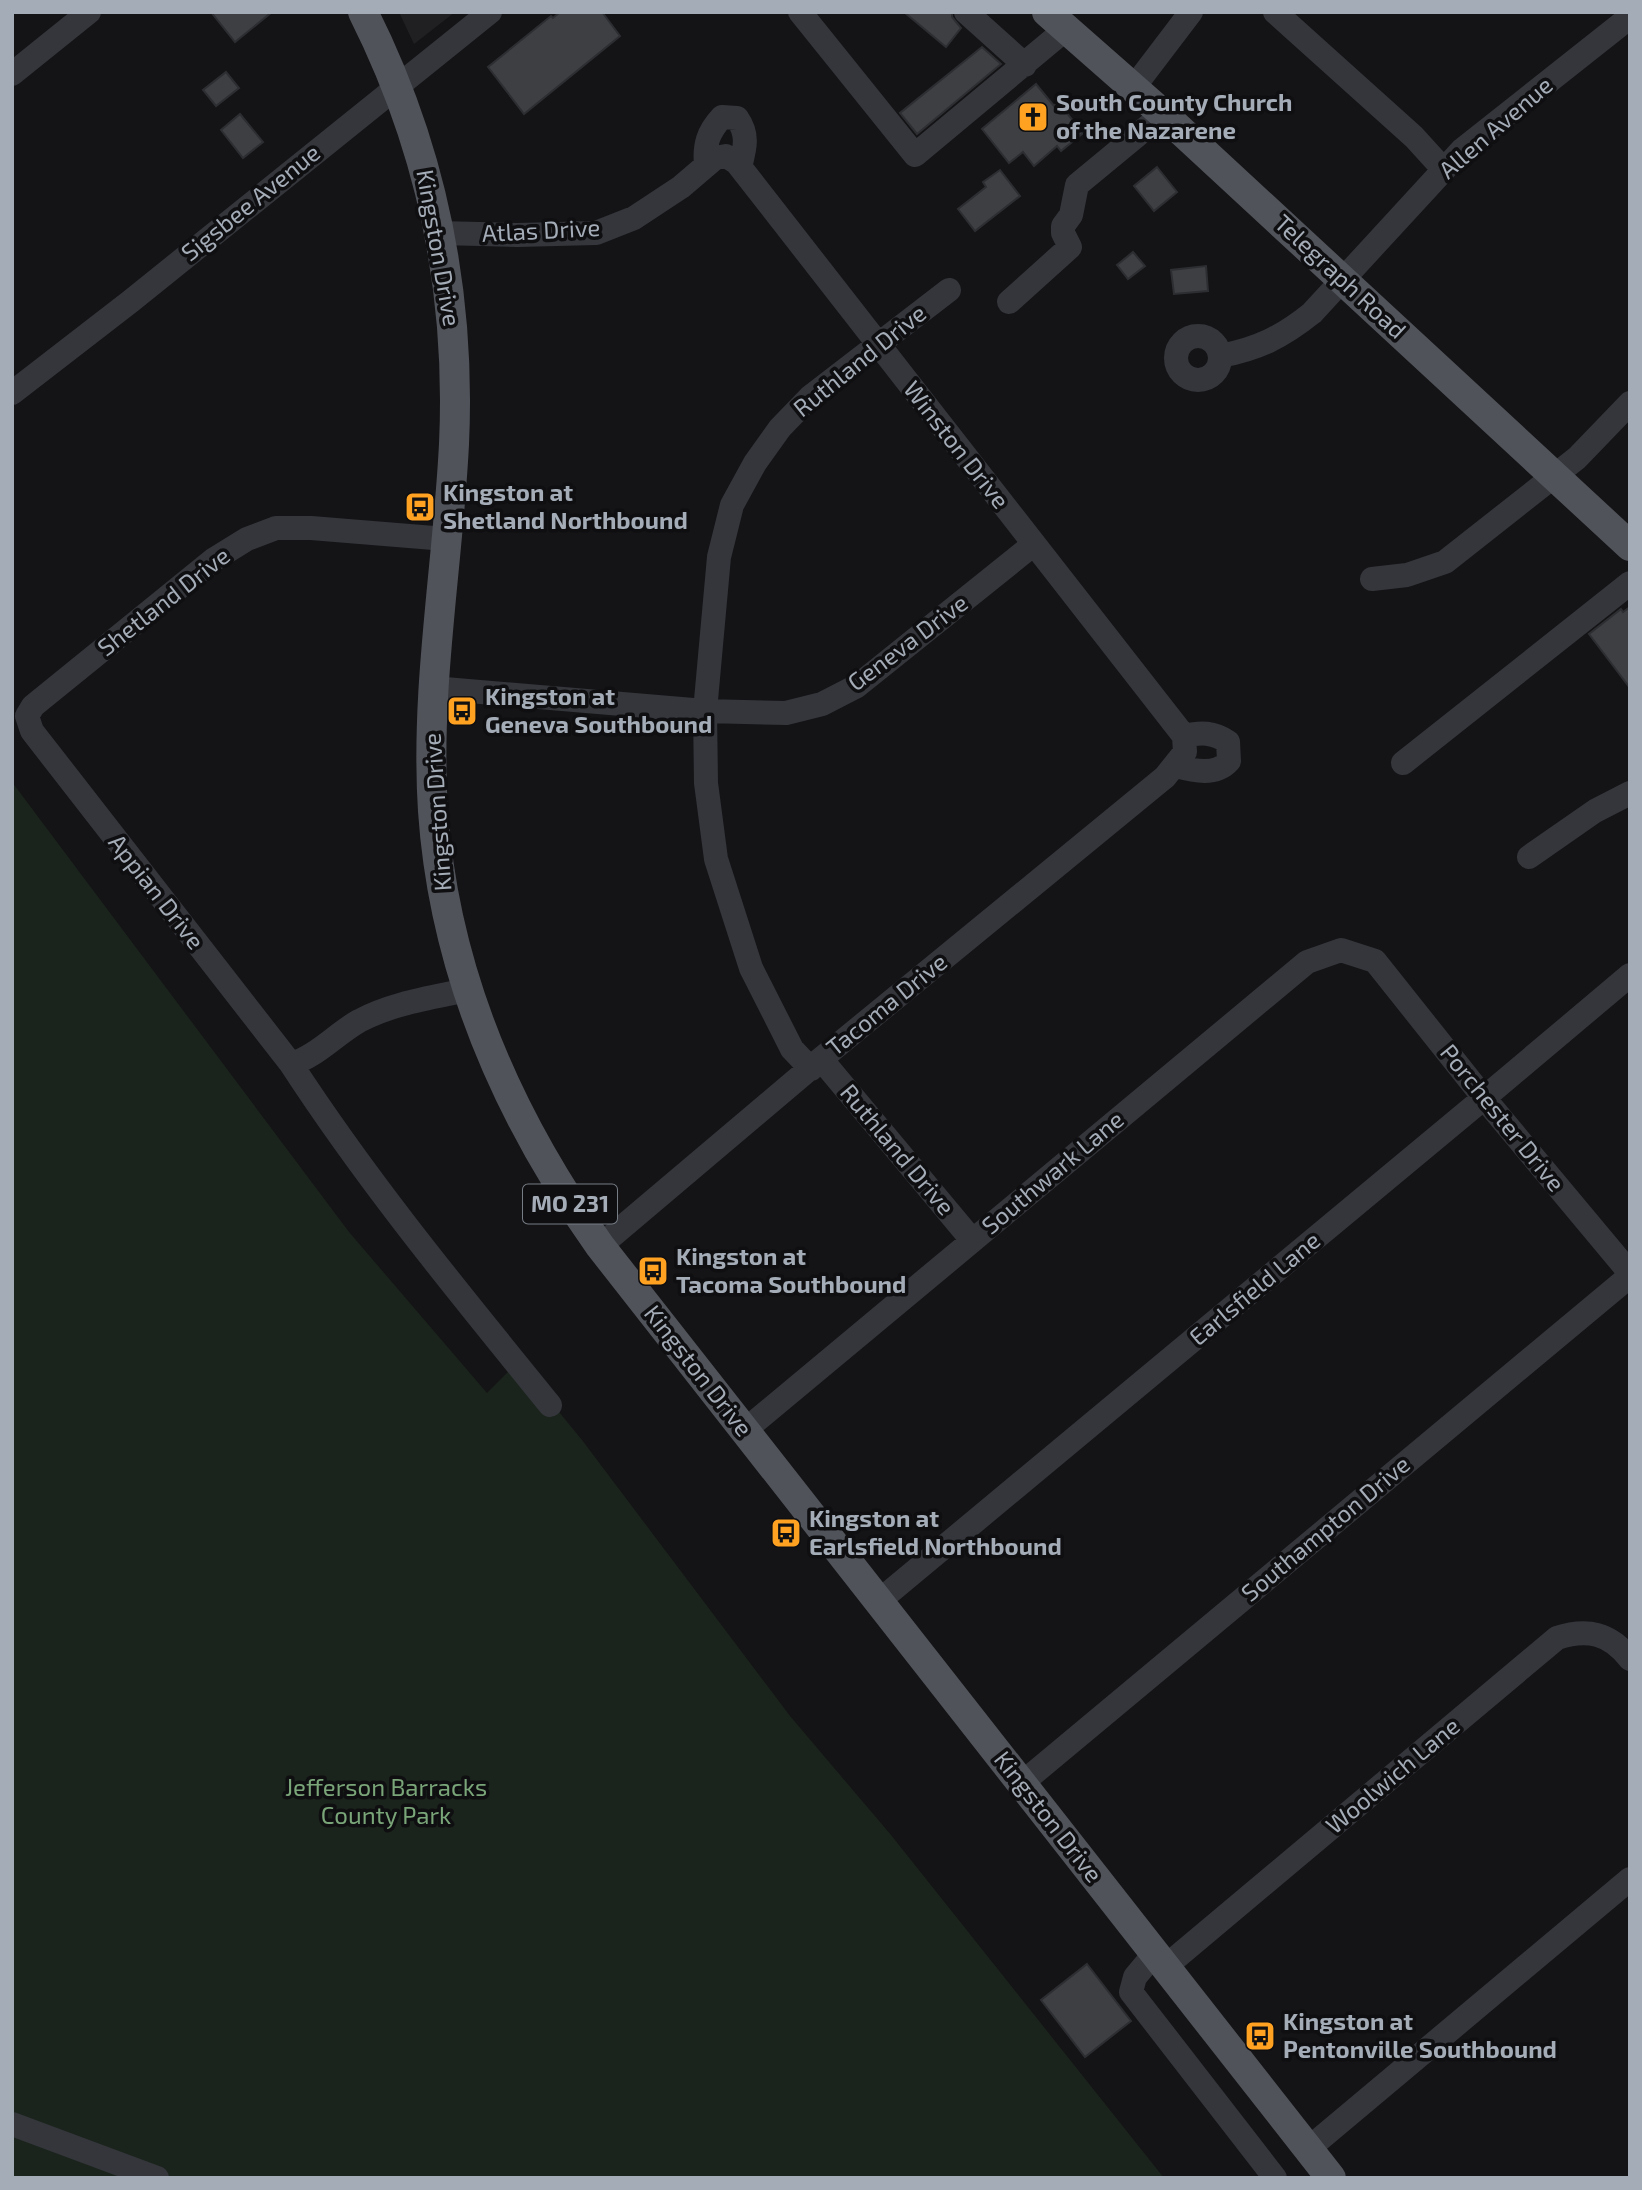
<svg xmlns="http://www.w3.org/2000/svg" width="1642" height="2190" font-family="'Exo 2',sans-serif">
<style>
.built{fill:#202023}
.green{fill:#1b241c}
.building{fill:#3d3f43;stroke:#2d2e32;stroke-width:2}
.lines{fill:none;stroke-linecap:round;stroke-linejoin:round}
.minor{stroke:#34363b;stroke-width:24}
.major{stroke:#50535a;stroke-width:30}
.labels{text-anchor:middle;stroke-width:7;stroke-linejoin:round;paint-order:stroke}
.shield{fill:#0f0f11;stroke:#777d85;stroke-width:2}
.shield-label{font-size:23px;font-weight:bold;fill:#a4acb7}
.poi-label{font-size:24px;font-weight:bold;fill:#a4acb7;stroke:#0f0f11;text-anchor:start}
.street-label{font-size:24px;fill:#a4acb7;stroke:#0f0f11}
.park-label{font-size:24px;fill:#7aa579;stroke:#0f0f11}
</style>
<rect width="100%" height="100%" fill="#141416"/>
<!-- built -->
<path class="built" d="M 399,12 L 455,12 L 414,44 Z"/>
<!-- green -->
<path class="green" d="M 12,782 L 349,1232 L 487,1393 L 518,1362 L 582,1440 L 790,1716 L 891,1835 L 1164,2178 L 12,2178 Z"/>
<!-- building -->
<path class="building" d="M 211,12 L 272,12 L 235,42 Z
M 560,12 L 602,12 L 620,36 L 524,114 L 488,67 L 551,16 L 553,18 Z
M 904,12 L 952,12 L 952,17 L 961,28 L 946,47 Z
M 982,47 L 1001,64 L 917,134 L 900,113 Z
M 226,72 L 239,88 L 216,106 L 203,90 Z
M 1036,84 L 1054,106 L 1058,102 L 1083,133 L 1061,151 L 1057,146 L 1034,166 L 1023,152 L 1009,163 L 982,129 Z
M 240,114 L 263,142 L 243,158 L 221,130 Z
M 1157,167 L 1177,192 L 1154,211 L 1134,186 Z
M 1000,170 L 1020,196 L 975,231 L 958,209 L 986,187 L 983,182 Z
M 1133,252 L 1145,266 L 1128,279 L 1117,265 Z
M 1206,266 L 1208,291 L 1174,294 L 1171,270 Z
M 1630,607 L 1630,688 L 1589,634 L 1621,609 L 1623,612 Z
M 1087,1964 L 1131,2021 L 1085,2057 L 1041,2000 Z"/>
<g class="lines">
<!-- minor -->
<path class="minor" d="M 800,12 L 915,155 L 1066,29
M 966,12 L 1025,65
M 1275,12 L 1414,137 L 1444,170
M 12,74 L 89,12
M 1134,87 L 1191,12
M 706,165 C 704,145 708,132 722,117 L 737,118 C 749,135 745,148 740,167
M 439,233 L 517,235 L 596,233 L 634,218 L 681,187 L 715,158 L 726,156 L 737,163 L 1184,736
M 1009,302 L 1070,247 L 1063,233 L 1063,226 L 1071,215 L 1077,185 L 1163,114
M1176 358a22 22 0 1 1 44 0a22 22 0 1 1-44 0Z
M 1220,356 C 1258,349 1282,337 1312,313 L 1462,150 L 1630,17
M 12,393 L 131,301 L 490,12
M 446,539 L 311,528 L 276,528 L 247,539 L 213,560 L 33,706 L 27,716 L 32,731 L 291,1064 C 369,1184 460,1294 550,1405
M 1372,579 L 1407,575 L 1445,562 L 1577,458 L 1630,403
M 433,688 L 705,711 L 786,713 L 822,704 L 857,686 L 1034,544
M 1403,763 L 1630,583
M 1176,766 C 1194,771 1216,776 1229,761 L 1228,742 C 1213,732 1201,732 1184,736
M 1529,857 L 1595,811 L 1630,793
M 821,1059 L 972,1240
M 291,1064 C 317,1056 336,1034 359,1021 C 393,1003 430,998 467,990
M 811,1069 L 792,1049 L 751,968 L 716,859 L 706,783 L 705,711 L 719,557 L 732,505 L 755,463 L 780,428 L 810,397 L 949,290
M 600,1246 L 821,1059 L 1165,777 L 1185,752 L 1184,736
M 744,1431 L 1307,962 L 1341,950 L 1375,961 L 1484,1098 L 1630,1273
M 879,1601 L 1484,1098 L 1630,975
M 1022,1783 L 1630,1276
M 1155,1953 L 1135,1977 L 1131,1992 L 1275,2178
M 1165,1967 L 1557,1638 C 1587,1628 1610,1633 1630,1659
M 12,2124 L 157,2178
M 1308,2149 L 1630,1879"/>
<!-- major -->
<path class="major" d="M 363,12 C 431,147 461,293 454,444 C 448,566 425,688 433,811 C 444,971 508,1117 600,1246 L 1331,2178
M 1047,12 L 1163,114 L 1630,546"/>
</g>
<!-- icons -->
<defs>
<g id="church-square" transform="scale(1.575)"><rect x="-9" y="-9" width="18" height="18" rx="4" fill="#ffa222" stroke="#0f0f11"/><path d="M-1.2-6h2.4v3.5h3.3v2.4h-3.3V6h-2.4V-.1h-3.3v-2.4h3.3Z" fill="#111"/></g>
<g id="bus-square" transform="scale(1.575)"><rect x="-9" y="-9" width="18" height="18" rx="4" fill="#ffa222" stroke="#0f0f11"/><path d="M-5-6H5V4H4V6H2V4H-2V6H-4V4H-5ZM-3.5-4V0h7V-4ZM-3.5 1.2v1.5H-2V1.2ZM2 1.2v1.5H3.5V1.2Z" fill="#111"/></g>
</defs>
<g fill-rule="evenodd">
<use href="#church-square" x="1033" y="117"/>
<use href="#bus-square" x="420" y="507"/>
<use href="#bus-square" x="462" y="711"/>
<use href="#bus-square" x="653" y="1271"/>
<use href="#bus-square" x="786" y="1533"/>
<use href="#bus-square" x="1260" y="2036"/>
</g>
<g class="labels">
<!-- shield labels -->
<rect class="shield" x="523" y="1184.5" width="94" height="39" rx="5"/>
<g class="shield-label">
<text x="570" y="1212">MO 231</text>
</g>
<!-- poi labels -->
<g class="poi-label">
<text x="1056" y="111">South County Church<tspan x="1056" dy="28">of the Nazarene</tspan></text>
<text x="443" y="501">Kingston at<tspan x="443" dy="28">Shetland Northbound</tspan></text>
<text x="485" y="705">Kingston at<tspan x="485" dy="28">Geneva Southbound</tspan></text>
<text x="676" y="1265">Kingston at<tspan x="676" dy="28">Tacoma Southbound</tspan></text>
<text x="809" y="1527">Kingston at<tspan x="809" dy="28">Earlsfield Northbound</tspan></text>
<text x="1283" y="2030">Kingston at<tspan x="1283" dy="28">Pentonville Southbound</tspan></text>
</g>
<!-- street labels -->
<g class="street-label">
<text transform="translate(1496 128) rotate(-41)" y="8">Allen Avenue</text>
<text transform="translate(251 203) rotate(-39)" y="8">Sigsbee Avenue</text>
<text transform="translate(541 231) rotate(-3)" y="8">Atlas Drive</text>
<text transform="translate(438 248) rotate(80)" y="8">Kingston Drive</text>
<text transform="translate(1340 277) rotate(43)" y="8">Telegraph Road</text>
<text transform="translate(860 361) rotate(-39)" y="8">Ruthland Drive</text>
<text transform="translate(956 445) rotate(52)" y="8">Winston Drive</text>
<text transform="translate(164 602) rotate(-38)" y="8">Shetland Drive</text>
<text transform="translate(908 643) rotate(-37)" y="8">Geneva Drive</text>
<text transform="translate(438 812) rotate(-94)" y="8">Kingston Drive</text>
<text transform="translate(156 892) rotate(52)" y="8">Appian Drive</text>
<text transform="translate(887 1005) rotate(-39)" y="8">Tacoma Drive</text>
<text transform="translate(1502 1118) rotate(51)" y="8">Porchester Drive</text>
<text transform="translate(897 1150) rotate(50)" y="8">Ruthland Drive</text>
<text transform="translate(1053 1173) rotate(-40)" y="8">Southwark Lane</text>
<text transform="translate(1255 1289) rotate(-40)" y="8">Earlsfield Lane</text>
<text transform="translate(698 1371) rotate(52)" y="8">Kingston Drive</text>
<text transform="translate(1326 1529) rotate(-40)" y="8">Southampton Drive</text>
<text transform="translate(1393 1776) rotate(-40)" y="8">Woolwich Lane</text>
<text transform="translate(1048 1817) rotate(52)" y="8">Kingston Drive</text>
</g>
<!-- park labels -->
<g class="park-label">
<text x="386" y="1796">Jefferson Barracks<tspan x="386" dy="28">County Park</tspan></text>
</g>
</g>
<!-- border -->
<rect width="1642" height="2190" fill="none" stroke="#a4acb7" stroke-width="28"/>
</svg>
